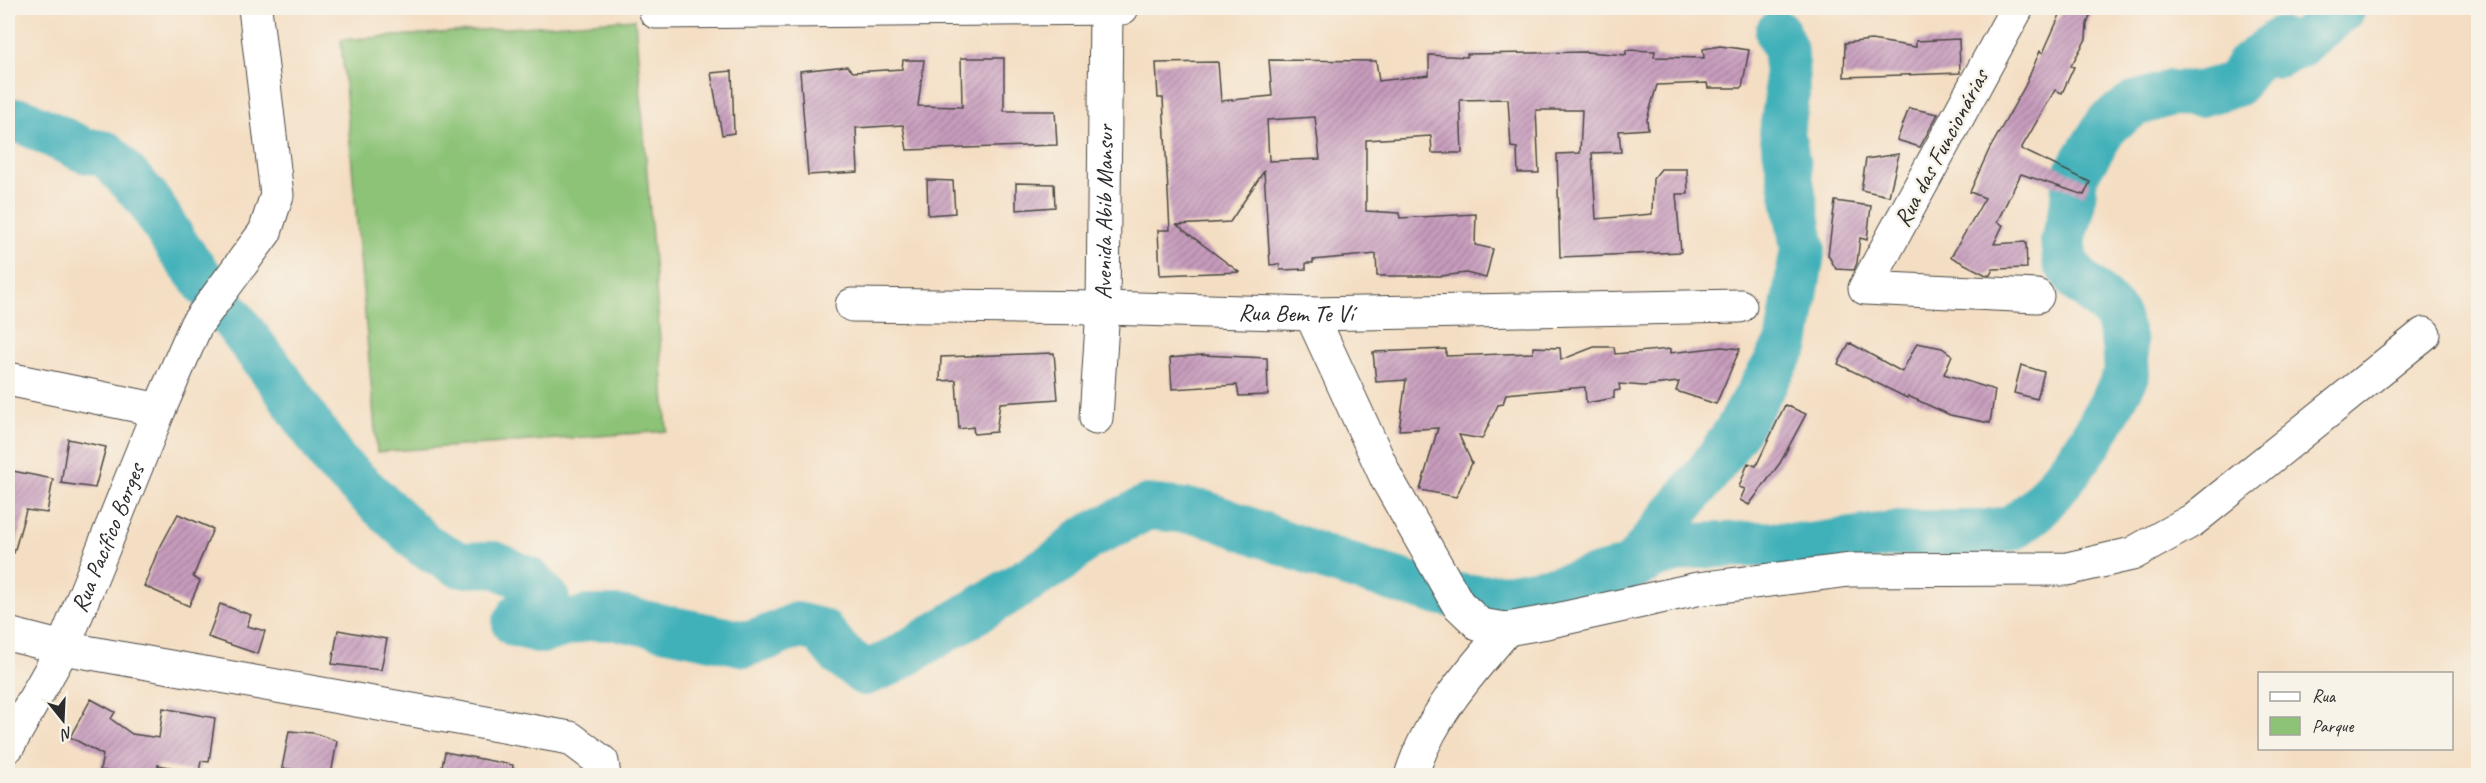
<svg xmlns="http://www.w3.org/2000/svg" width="2486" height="783" font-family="Caveat,sans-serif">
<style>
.green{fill:#8cc377;stroke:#5c7751;stroke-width:1.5}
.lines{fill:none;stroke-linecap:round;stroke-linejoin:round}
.river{stroke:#40b0b9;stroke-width:46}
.building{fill:url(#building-hatch);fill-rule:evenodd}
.minor-casing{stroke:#494642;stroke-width:35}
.minor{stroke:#fff;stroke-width:33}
.labels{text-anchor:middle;stroke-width:5;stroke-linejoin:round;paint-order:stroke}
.street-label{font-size:24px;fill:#2b2b2b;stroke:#f7f3e8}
</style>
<defs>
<pattern id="building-hatch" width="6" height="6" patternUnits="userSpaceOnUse" patternTransform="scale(1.5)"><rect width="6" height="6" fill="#c79cbd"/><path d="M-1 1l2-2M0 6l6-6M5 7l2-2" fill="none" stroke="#a27f9a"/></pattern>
</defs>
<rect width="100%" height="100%" fill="#f7f3e8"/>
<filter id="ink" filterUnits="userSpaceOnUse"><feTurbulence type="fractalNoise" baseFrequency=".0167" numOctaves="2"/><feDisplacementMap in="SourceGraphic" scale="12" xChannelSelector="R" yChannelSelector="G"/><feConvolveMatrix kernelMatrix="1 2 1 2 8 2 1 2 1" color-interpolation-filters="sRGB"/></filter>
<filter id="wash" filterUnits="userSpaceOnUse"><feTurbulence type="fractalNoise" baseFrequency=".008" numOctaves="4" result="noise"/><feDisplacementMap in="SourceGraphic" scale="24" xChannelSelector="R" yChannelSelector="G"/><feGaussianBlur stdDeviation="1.35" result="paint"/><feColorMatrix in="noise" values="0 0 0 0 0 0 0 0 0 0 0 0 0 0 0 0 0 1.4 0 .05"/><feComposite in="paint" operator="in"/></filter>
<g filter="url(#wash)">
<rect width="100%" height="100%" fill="#f4dec3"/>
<!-- green -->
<path class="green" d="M 635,19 L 667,431 L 377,452 L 341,40 Z"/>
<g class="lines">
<!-- river -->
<path class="river" d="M 8,121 L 23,121 L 84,150 L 106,154 L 147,198 L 179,249 L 278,378 L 336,463 L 424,545 L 460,565 L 494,564 L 529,580 L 547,599 L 540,610 L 519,616 L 515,624 L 542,631 L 587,618 L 619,618 L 746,644 L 772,636 L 797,625 L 821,631 L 841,655 L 865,673 L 890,663 L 1061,560 L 1086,538 L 1148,507 L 1204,513 L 1327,559 L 1432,591 L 1469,598 L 1511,596 L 1559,588 L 1631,568 L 1654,556 L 1690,546 L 1759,544 L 1809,546 L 1900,533 L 1981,533 L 2012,528 L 2036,510 L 2068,472 L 2091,441 L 2127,375 L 2125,345 L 2116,315 L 2099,297 L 2080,282 L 2065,261 L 2063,241 L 2072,209 L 2075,175 L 2108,123 L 2135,104 L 2171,93 L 2200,94 L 2236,84 L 2246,67 L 2280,40 L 2278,55 L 2298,46 L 2343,8
M 1632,567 L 1712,467 L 1736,432 L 1787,344 L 1803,248 L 1782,132 L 1787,96 L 1786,53 L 1778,33"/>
</g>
<g id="blocks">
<!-- building -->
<path class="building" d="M 2063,8 L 2093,8 L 2087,24 L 2086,39 L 2071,66 L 2074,67 L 2062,93 L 2055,90 L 2021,149 L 2090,182 L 2084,195 L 2021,174 L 1997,222 L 2003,225 L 1994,244 L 2026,242 L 2027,268 L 1993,269 L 1990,275 L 1986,275 L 1951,257 L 1985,198 L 1970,192 L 1988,152 L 2025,86 L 2040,51 L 2043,53 Z
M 1959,39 L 1960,73 L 1844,77 L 1845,43 L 1871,40 L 1916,47 L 1916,41 Z
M 1720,46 L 1749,50 L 1742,88 L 1708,88 L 1707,83 L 1657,85 L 1647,119 L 1648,129 L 1619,131 L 1621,152 L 1592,153 L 1596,219 L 1652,214 L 1653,179 L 1661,169 L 1687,169 L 1688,194 L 1676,194 L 1681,252 L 1560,257 L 1557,154 L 1580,153 L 1582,110 L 1536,110 L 1539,173 L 1518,173 L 1517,148 L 1511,147 L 1508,99 L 1460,100 L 1462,153 L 1432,153 L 1431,136 L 1366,140 L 1366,211 L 1399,213 L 1400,218 L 1476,214 L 1475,245 L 1493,249 L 1486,278 L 1466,273 L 1441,276 L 1377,276 L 1376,254 L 1313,260 L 1313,263 L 1306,263 L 1306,269 L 1280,270 L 1279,264 L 1270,265 L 1264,171 L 1230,222 L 1177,225 L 1239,272 L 1160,275 L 1158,230 L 1170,230 L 1163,98 L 1158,98 L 1156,63 L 1218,62 L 1221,101 L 1272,96 L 1269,60 L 1376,61 L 1379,81 L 1429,75 L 1429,55 L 1467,57 L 1467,54 L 1586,52 L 1626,55 L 1626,50 L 1655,51 L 1654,57 L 1704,58 L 1703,49 ZM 1315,117 L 1320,159 L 1269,161 L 1267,120 Z
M 961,58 L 1004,58 L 1004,111 L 1055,111 L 1057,145 L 907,150 L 903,125 L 856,128 L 858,172 L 808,175 L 800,71 L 847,66 L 853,72 L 902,69 L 903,60 L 924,60 L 918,106 L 962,107 Z
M 732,71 L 734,133 L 722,135 L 711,73 Z
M 1909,108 L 1938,114 L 1920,147 L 1897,140 Z
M 1899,154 L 1889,196 L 1861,190 L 1866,159 Z
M 927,180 L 953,181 L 955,213 L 928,215 Z
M 1016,183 L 1054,184 L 1055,207 L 1016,210 Z
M 1835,201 L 1871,206 L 1867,240 L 1860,238 L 1857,263 L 1854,270 L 1836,269 L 1828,255 Z
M 1850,343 L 1902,372 L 1917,343 L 1942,348 L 1952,355 L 1944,374 L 1995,390 L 1990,423 L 1950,415 L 1908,396 L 1907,398 L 1838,364 Z
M 1533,347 L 1560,348 L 1561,360 L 1594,347 L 1614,347 L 1615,354 L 1670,349 L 1670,353 L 1722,347 L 1740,349 L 1716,404 L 1676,391 L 1679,382 L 1644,386 L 1619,384 L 1620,390 L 1614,391 L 1614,398 L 1586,403 L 1585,387 L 1506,394 L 1503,404 L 1498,405 L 1482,439 L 1459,435 L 1472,463 L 1456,497 L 1420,490 L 1438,428 L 1399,430 L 1406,380 L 1376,382 L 1373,352 L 1446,349 L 1446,356 L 1533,353 Z
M 1054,353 L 1058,399 L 1000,403 L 996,432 L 974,434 L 973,427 L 959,429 L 956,380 L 940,381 L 941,357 Z
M 1202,355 L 1267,358 L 1268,395 L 1239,396 L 1237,385 L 1172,389 L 1170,358 Z
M 2021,365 L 2044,372 L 2037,399 L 2014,393 Z
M 1785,405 L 1806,414 L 1780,463 L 1749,505 L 1740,500 L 1745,489 L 1739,487 L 1748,463 L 1756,466 Z
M 68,439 L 106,447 L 95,488 L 61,483 Z
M 8,470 L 53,479 L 47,513 L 26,510 L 14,553 L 8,552 Z
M 178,514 L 213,529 L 193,577 L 200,581 L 189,606 L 144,586 L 157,553 Z
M 220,604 L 251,615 L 247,626 L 265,631 L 258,654 L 208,637 Z
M 338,630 L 387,639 L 381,670 L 332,664 Z
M 91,699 L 115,712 L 111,719 L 132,734 L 159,738 L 163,708 L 215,718 L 209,762 L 201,761 L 199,773 L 158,765 L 156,776 L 135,776 L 100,770 L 103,755 L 70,737 Z
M 289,731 L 314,733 L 337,741 L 331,775 L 282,768 Z
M 445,752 L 513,765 L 512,776 L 440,776 Z"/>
</g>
</g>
<g filter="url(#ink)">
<use href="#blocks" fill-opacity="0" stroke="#494642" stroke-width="1.5"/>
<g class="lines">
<!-- minor casing -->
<g class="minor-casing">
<g id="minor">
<path d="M 2017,8 L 1865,288 L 2037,296"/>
<path d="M 656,12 L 1122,8"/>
<path id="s1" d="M 852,305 L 1103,308 L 1311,314 L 1740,306"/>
<path d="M 1311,314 L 1387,479 L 1458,604 L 1480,625 L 1507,629 L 1547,622 L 1697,589 L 1850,570 L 2067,569 L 2132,554 L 2193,520 L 2424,334"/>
<path d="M 8,379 L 159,410"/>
<path id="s2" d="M 1096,418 L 1103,308 L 1106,8"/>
<path d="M 8,634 L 63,648 L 570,738 L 602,762 L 604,776"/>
<path id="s3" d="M 8,746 L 63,648 L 159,410 L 196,325 L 265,232 L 277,195 L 255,8"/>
<path d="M 1411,776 C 1429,718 1468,674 1507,629"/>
</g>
</g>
<!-- minor -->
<use href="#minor" class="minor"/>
</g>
</g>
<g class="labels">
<!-- street labels -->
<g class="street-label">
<text transform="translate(1941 148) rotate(-62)" y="8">Rua das Funcionárias</text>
<text dy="8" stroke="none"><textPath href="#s2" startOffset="206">Avenida Abib Mansur</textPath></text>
<text dy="8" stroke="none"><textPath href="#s1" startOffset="444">Rua Bem Te Ví</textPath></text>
<text dy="8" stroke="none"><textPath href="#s3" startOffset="231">Rua Pacífico Borges</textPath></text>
</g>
</g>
<!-- margin -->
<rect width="2486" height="783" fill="none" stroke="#f7f3e8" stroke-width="30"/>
<!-- legend -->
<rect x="2258" y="672" width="195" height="78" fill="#f7f3e8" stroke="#a5a39c" stroke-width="1.5"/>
<rect x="2270" y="692" width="30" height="9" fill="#ffffff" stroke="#a5a39c" stroke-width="1.5"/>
<text x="2312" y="702" font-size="18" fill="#2b2b2b">Rua</text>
<rect x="2270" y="717" width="30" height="18" fill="#8cc377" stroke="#a5a39c" stroke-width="1.5"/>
<text x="2312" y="732" font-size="18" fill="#2b2b2b">Parque</text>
<!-- north arrow -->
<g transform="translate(63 720) rotate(162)" stroke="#f7f3e8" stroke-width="4.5" paint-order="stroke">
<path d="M0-4.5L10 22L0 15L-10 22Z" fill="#2b2b2b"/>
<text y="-9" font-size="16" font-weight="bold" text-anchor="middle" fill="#2b2b2b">N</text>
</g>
</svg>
